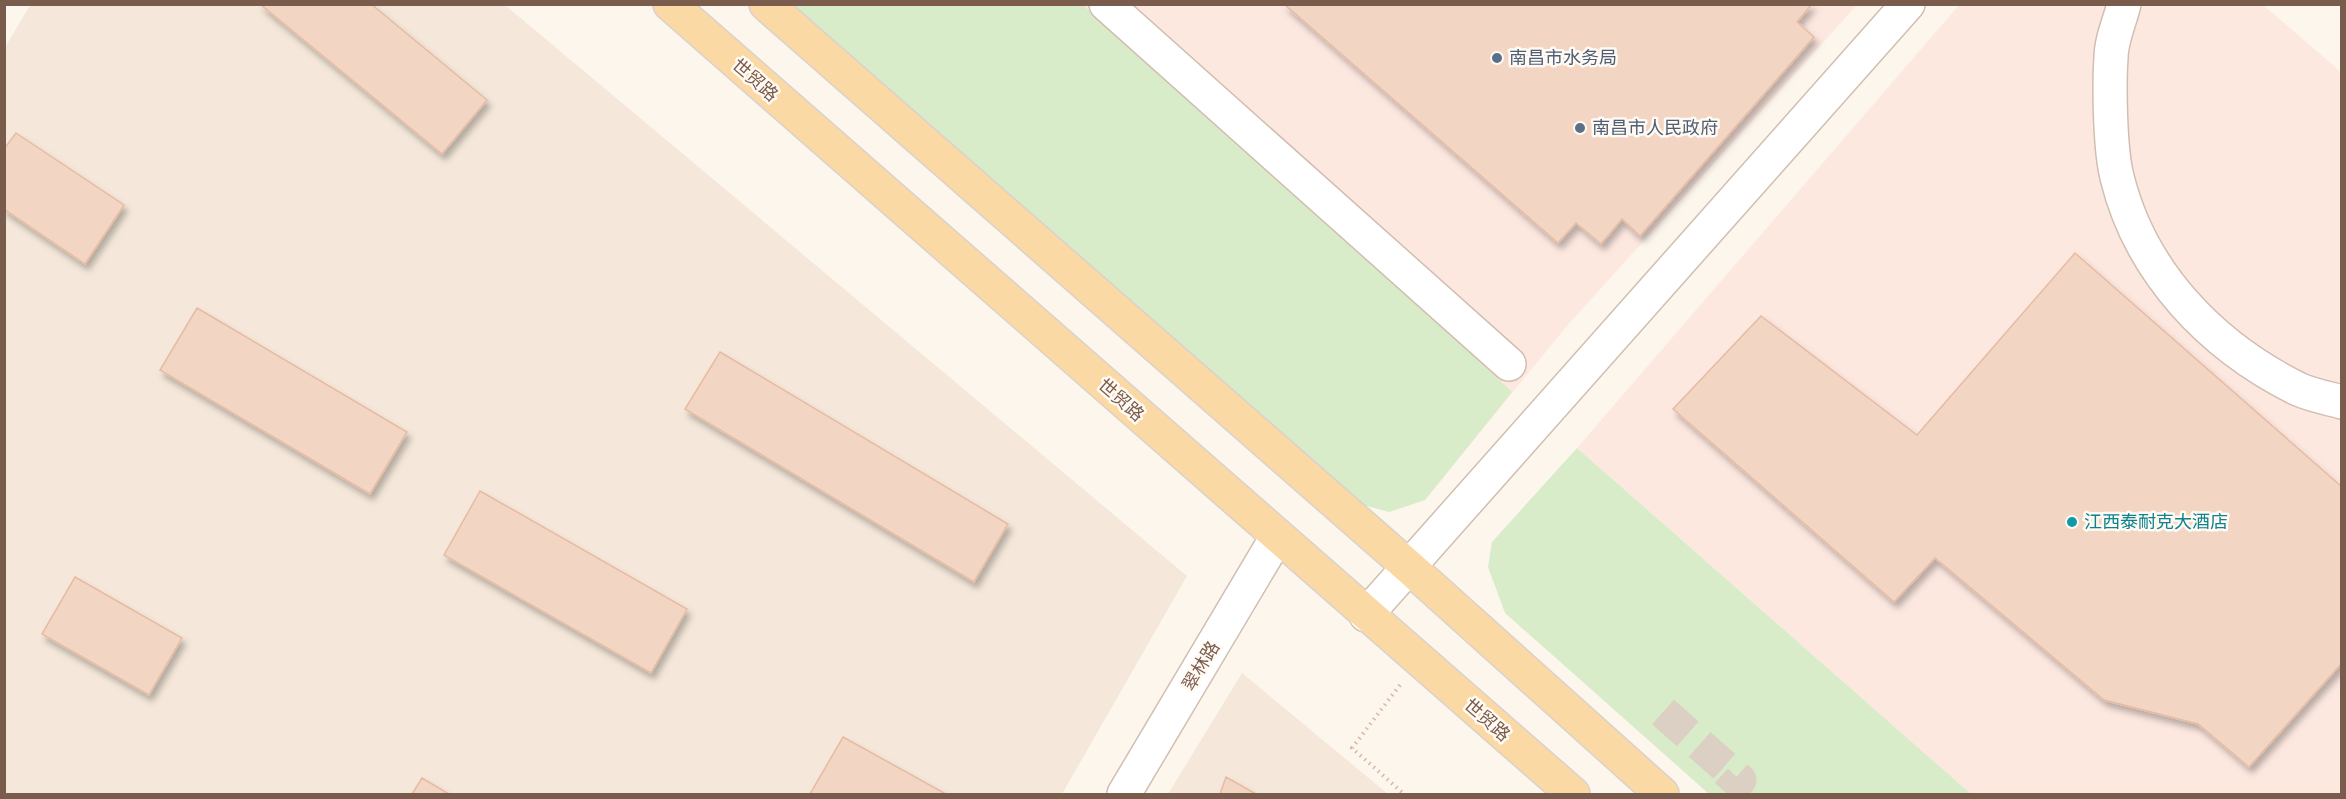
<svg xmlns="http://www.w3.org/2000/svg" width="2346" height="799" font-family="Quicksand,'Noto Sans SC',sans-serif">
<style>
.residential{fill:#f5e8da}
.commercial{fill:#fde8e0}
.green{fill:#d8ecc9}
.building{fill:#f3d5c3;stroke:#e6bba3;stroke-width:1.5;filter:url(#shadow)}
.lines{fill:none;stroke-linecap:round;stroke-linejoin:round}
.minor-tunnel{stroke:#dcd0c4;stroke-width:33;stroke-dasharray:33 16;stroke-linecap:butt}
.minor-casing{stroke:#d1beb0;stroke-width:36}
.major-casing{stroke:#dad1cd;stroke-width:36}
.path{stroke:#d9b8a5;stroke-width:4;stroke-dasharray:1.5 4.5;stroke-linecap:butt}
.minor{stroke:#fff;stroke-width:33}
.major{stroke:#fbd9a5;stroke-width:33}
.service-dot{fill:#5c6f8a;stroke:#fffaf3;stroke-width:2}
.culture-dot{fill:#0f9aa8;stroke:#fffaf3;stroke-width:2}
.labels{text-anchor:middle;stroke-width:5;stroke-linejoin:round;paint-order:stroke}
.service-label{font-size:18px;fill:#4e5e75;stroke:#fffaf3;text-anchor:start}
.street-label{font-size:18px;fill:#7a5c4d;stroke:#fffaf3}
.culture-label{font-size:18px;fill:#0d838f;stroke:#fffaf3;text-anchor:start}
</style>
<defs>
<filter id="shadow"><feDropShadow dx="3.5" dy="6" stdDeviation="3" flood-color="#0004"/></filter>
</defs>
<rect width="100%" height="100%" fill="#fdf6ec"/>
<!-- residential -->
<path class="residential" d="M 30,5 L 505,5 L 1187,576 L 1062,794 L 5,794 L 4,49 Z
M 1242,673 L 1388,794 L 1168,794 Z"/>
<!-- commercial -->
<path class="commercial" d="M 784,5 L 1857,5 L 1566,327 L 1425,500 L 1389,512 Z
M 1959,5 L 2263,5 L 2341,72 L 2341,794 L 1971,794 L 1577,448 Z"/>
<!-- green -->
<path class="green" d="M 784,5 L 1083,5 L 1430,314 L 1512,392 L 1425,500 L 1389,512 L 1363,505 Z
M 1577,448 L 1971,794 L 1709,794 L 1505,613 L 1488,567 L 1492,542 Z"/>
<!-- building -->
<path class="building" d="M 260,4 L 371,4 L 487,100 L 442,154 Z
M 1284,4 L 1812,4 L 1797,22 L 1814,37 L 1640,236 L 1622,219 L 1601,244 L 1576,223 L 1558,243 Z
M 16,133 L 124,205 L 85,264 L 4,209 L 4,149 Z
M 2075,253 L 2342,487 L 2342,663 L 2249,767 L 2198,724 L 2104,700 L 1935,558 L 1894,602 L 1673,409 L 1761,316 L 1917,435 Z
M 197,308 L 407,432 L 370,494 L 160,370 Z
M 720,352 L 1008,524 L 974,582 L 685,409 Z
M 480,491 L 687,609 L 651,673 L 444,555 Z
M 75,577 L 182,638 L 149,695 L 42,634 Z
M 843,737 L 946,794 L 810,794 Z
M 1226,777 L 1256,794 L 1220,794 Z
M 422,778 L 449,794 L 412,794 Z"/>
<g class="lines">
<!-- minor-tunnel -->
<path class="minor-tunnel" d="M 1663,712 L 1740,780 L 1727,794"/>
<!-- minor casing -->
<g class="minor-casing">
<path id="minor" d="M 1106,4 L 1509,364
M 2124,4 C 2120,21 2111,40 2111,58 C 2109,86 2110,150 2117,177 C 2140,272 2211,346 2298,389 C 2311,395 2327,398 2342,402
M 1366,615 L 1908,4
M 1124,794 L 1277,537"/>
</g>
<!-- major casing -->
<g class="major-casing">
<path id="major" d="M 670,4 L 1573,794
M 766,4 L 1409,567 L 1662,794"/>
</g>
<!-- path -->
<path class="path" d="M 1400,685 L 1352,748 L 1404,794"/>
<!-- minor -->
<use href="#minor" class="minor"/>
<!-- major -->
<use href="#major" class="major"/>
</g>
<!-- markers -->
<g class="service-dot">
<circle cx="1497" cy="58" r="6"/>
<circle cx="1580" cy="128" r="6"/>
</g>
<circle class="culture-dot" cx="2072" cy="522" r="6"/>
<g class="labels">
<!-- service labels -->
<g class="service-label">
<text x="1509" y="64">南昌市水务局</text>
<text x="1592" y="134">南昌市人民政府</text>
</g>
<!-- street labels -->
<g class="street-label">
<text transform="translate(755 80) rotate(41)" y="6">世贸路</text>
<text transform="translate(1121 400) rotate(41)" y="6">世贸路</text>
<text transform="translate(1201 666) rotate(-59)" y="6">翠林路</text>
<text transform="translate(1487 720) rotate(41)" y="6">世贸路</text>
</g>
<!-- culture labels -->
<g class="culture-label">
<text x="2084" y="528">江西泰耐克大酒店</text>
</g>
</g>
<!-- border -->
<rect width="2346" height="799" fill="none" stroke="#7a5c4d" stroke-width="12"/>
</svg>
